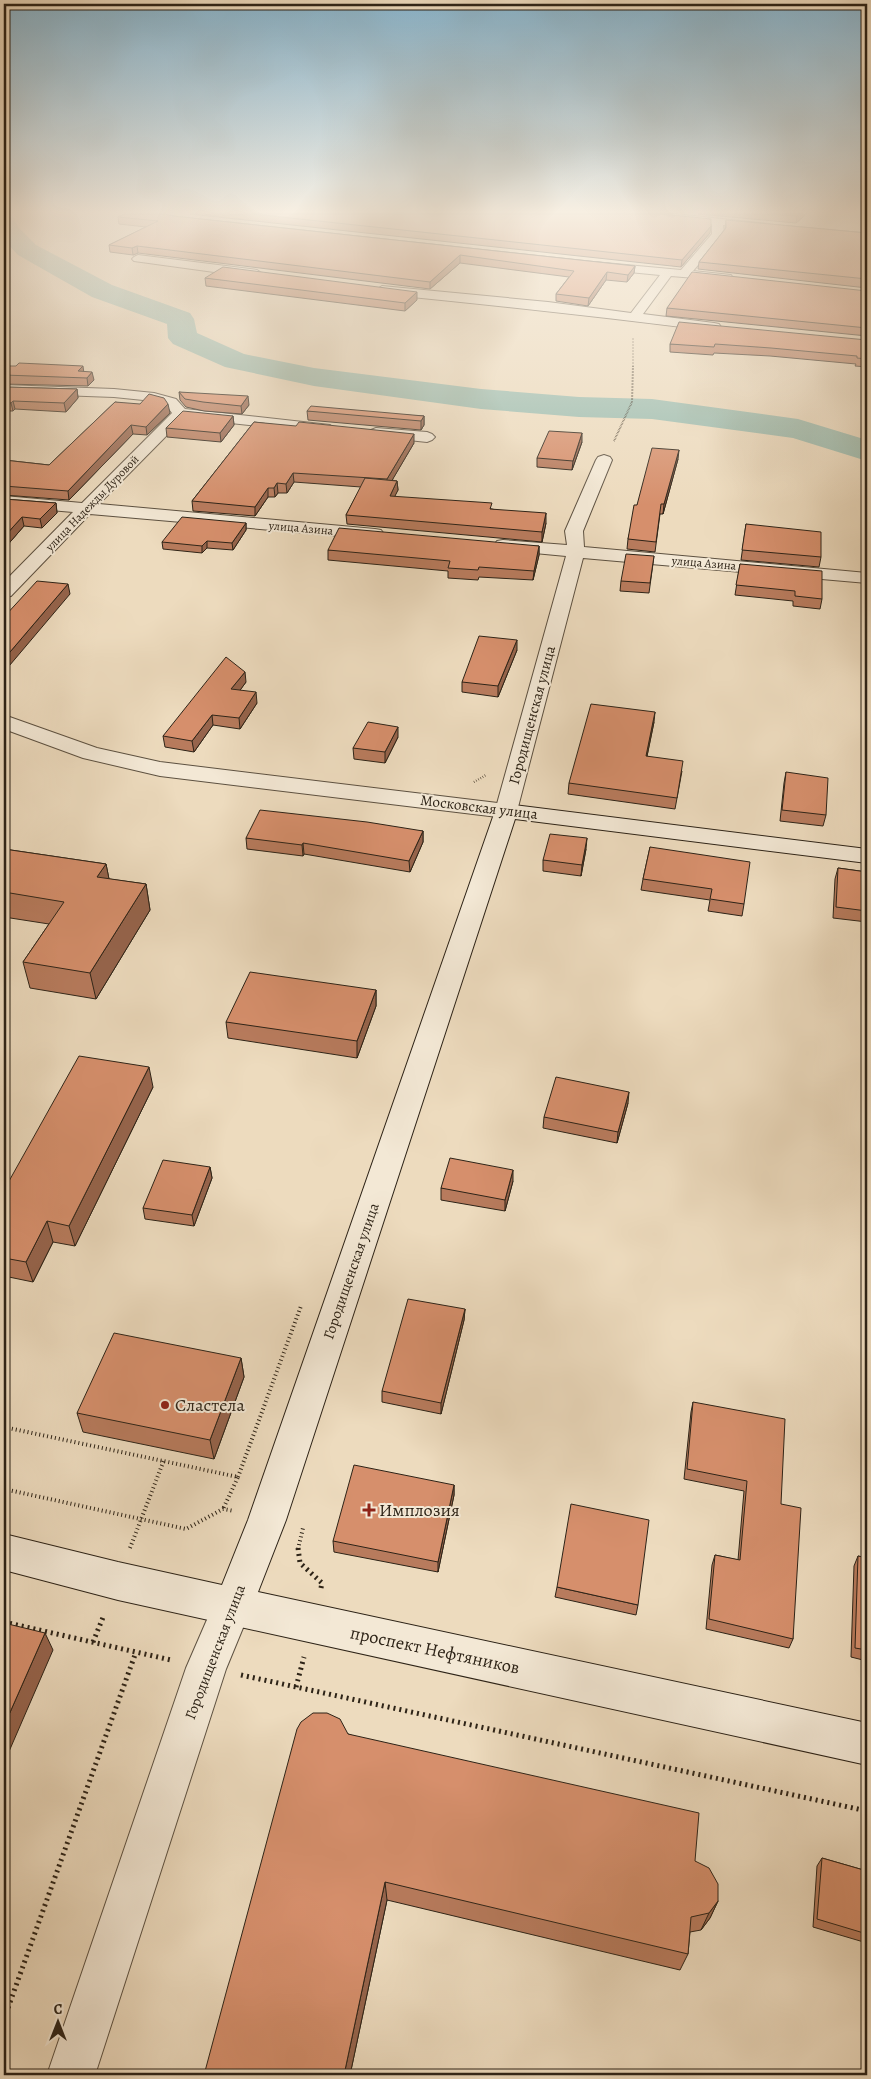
<svg xmlns="http://www.w3.org/2000/svg" width="871" height="2079" font-family="Alegreya,serif">
<style>
.lines{fill:none;stroke-linecap:round;stroke-linejoin:round}
.river{fill:#9abbae;fill-rule:evenodd}
.minor-casing{stroke:#5d5141;stroke-width:2}
.tertiary-casing{stroke:#5d5141;stroke-width:2}
.secondary-casing{stroke:#2d2317;stroke-width:2}
.path-far4{stroke:#2d2317;stroke-width:1;stroke-dasharray:0.5 1;stroke-linecap:butt}
.path-far3{stroke:#2d2317;stroke-width:2;stroke-dasharray:0.5 1;stroke-linecap:butt}
.path-far2{stroke:#2d2317;stroke-width:2.5;stroke-dasharray:0.5 2;stroke-linecap:butt}
.path-far1{stroke:#2d2317;stroke-width:4;stroke-dasharray:1 3;stroke-linecap:butt}
.path{stroke:#2d2317;stroke-width:5;stroke-dasharray:2 4;stroke-linecap:butt}
.minor{fill:#f3e8d5;fill-rule:evenodd}
.tertiary{fill:#f3e8d5;fill-rule:evenodd}
.secondary{fill:#f3e8d5;fill-rule:evenodd}
.wall{fill:#b87b5d;stroke:#2d2317}
.shaded-wall{fill:#96644c;stroke:#2d2317}
.building{fill:#d68f6c;stroke:#2d2317}
.poi-dot{fill:#8f2418;stroke:#f3e8d5;stroke-width:2}
.labels{text-anchor:middle;stroke-width:4;stroke-linejoin:round;paint-order:stroke}
.far-street-label{font-size:12px;fill:#2d2317;stroke:#f3e8d5}
.street-label{font-size:15px;fill:#2d2317;stroke:#f3e8d5}
.near-poi-label{font-size:18px;fill:#2d2317;stroke:#f3e8d5;text-anchor:start}
.near-street-label{font-size:18px;fill:#2d2317;stroke:#f3e8d5}
</style>
<rect width="100%" height="100%" fill="#eddbbe"/>
<filter id="stains"><feTurbulence type="fractalNoise" baseFrequency=".004" numOctaves="4"/><feColorMatrix values="0 0 0 0 .2 0 0 0 0 .09 0 0 0 0 .02 0 0 0 .5 -.17"/></filter>
<radialGradient id="worn" r=".72"><stop offset=".6" stop-color="#630" stop-opacity="0"/><stop offset="1" stop-color="#630" stop-opacity=".3"/></radialGradient>
<g class="lines">
<!-- river -->
<path class="river" d="M 4,214 L 12,215 L 18,227 L 36,245 L 112,285 L 190,313 L 194,319 L 197,333 L 244,354 L 314,368 L 481,389 L 579,397 L 652,399 L 798,419 L 867,440 L 867,461 L 793,438 L 652,419 L 579,417 L 481,409 L 314,386 L 225,367 L 173,344 L 168,338 L 167,324 L 92,297 L 18,255 L 4,240 Z"/>
<!-- minor casing -->
<g class="minor-casing">
<path id="minor" d="M 635,214 L 675,214 L 768,224 L 770,226 L 764,229 L 723,225 L 724,234 L 693,271 L 731,275 L 733,278 L 731,281 L 671,276 L 643,314 L 714,323 L 719,324 L 721,327 L 719,330 L 714,331 C 604,317 493,305 382,294 L 376,290 L 382,286 L 548,302 L 631,313 L 660,275 L 598,269 L 594,268 L 592,265 L 594,262 L 681,270 L 712,234 L 712,224 L 640,217 Z
M 138,255 L 257,270 L 263,274 L 257,278 L 134,261 L 132,259 L 134,257 Z
M 4,385 L 114,389 L 154,393 L 176,399 L 185,409 L 330,425 L 333,428 L 330,431 L 325,433 L 184,418 L 99,504 L 375,529 L 381,530 L 384,534 L 381,538 L 375,539 L 90,514 L 11,596 L 4,597 L 4,582 L 73,512 L 4,506 L 4,496 L 82,503 L 172,413 L 166,405 L 153,401 L 114,397 L 4,393 Z
M 376,428 L 427,432 L 432,434 L 435,437 L 432,440 L 427,442 L 371,436 L 368,433 L 371,430 Z
M 604,455 L 610,457 L 612,460 L 583,531 L 584,547 L 867,573 L 867,583 L 583,558 L 517,811 L 514,816 L 506,818 L 498,816 L 495,811 L 566,556 L 503,550 L 497,549 L 494,545 L 497,541 L 503,540 L 567,545 L 565,531 L 596,460 L 598,457 Z
M 233,1587 L 247,1592 L 252,1606 L 226,1669 L 95,2075 L 47,2075 L 186,1668 L 219,1592 Z"/>
</g>
<!-- tertiary casing -->
<g class="tertiary-casing">
<path id="tertiary" d="M 4,715 L 97,748 L 160,762 L 506,804 L 514,806 L 517,811 L 514,816 L 506,818 L 160,776 L 83,758 L 4,729 Z"/>
</g>
<!-- secondary casing -->
<g class="secondary-casing">
<path id="secondary" d="M 506,804 L 867,849 L 867,863 L 515,819 L 286,1520 L 258,1592 L 867,1723 L 867,1765 L 118,1600 L 4,1570 L 4,1534 L 118,1562 L 222,1585 L 248,1520 L 495,811 L 498,806 Z"/>
</g>
<!-- path-far4 -->
<path class="path-far4" d="M 633,367 L 633,338"/>
<!-- path-far3 -->
<path class="path-far3" d="M 614,441 L 632,402 L 633,366"/>
<!-- path-far2 -->
<path class="path-far2" d="M 474,782 L 486,775"/>
<!-- path-far1 -->
<path class="path-far1" d="M 4,1427 L 238,1477 L 223,1509
M 238,1477 L 301,1306
M 4,1489 L 186,1529 L 223,1509 L 234,1511
M 130,1548 L 164,1460
M 298,1549 L 303,1528"/>
<!-- path -->
<path class="path" d="M 298,1548 L 300,1563 L 322,1583 L 321,1588
M 4,1622 L 171,1660
M 93,1642 L 104,1615
M 241,1675 L 867,1811
M 296,1687 L 304,1657
M 4,2019 L 136,1652"/>
<!-- minor -->
<use href="#minor" class="minor"/>
<!-- tertiary -->
<use href="#tertiary" class="tertiary"/>
<!-- secondary -->
<use href="#secondary" class="secondary"/>
</g>
<!-- wall -->
<path class="wall" d="M 190,214 L 662,214 L 710,233 L 681,267 Z
M 698,214 L 804,214 L 804,216 L 796,223 Z
M 173,216 L 635,266 L 634,273 L 627,282 L 606,280 L 588,306 L 556,301 L 556,294 L 569,277 L 460,263 L 430,289 L 138,253 L 133,255 L 110,252 L 109,245 L 146,227 L 119,224 L 118,217 Z
M 726,220 L 867,233 L 867,288 L 698,269 L 699,262 L 725,229 Z
M 205,278 L 417,300 L 405,311 L 206,286 Z
M 867,291 L 867,336 L 666,316 L 667,308 Z
M 867,340 L 867,367 L 855,366 L 856,364 L 770,356 L 714,353 L 713,355 L 670,352 L 670,344 Z
M 4,366 L 83,371 L 94,380 L 88,386 L 4,384 Z
M 4,387 L 77,389 L 78,398 L 66,412 L 15,409 L 13,411 L 4,411 Z
M 179,392 L 249,405 L 242,414 L 204,411 L 186,407 L 180,400 Z
M 115,402 L 170,413 L 147,435 L 133,434 L 69,500 L 4,495 L 4,460 L 49,465 Z
M 307,411 L 424,416 L 424,425 L 421,430 L 308,420 Z
M 233,416 L 234,425 L 221,442 L 167,437 L 166,428 Z
M 254,422 L 414,443 L 392,480 L 397,481 L 398,490 L 394,497 L 492,509 L 546,523 L 542,542 L 347,524 L 346,515 L 361,487 L 294,482 L 287,493 L 278,493 L 275,497 L 268,497 L 255,516 L 193,511 L 192,501 Z
M 582,442 L 572,470 L 537,467 L 537,458 Z
M 678,459 L 663,514 L 660,514 L 655,552 L 627,549 L 628,539 L 637,505 Z
M 4,499 L 56,503 L 57,513 L 42,528 L 24,526 L 4,549 Z
M 246,523 L 246,530 L 233,550 L 207,548 L 202,553 L 163,549 L 162,542 Z
M 746,524 L 821,557 L 819,567 L 741,560 Z
M 539,546 L 539,555 L 533,580 L 479,577 L 478,580 L 448,578 L 448,571 L 328,560 L 328,550 Z
M 654,556 L 649,593 L 620,591 L 621,581 Z
M 740,564 L 822,599 L 820,609 L 793,606 L 793,601 L 735,595 Z
M 517,650 L 498,697 L 462,692 L 462,682 Z
M 246,682 L 240,690 L 257,703 L 240,729 L 213,725 L 194,752 L 165,747 L 163,736 Z
M 654,722 L 647,756 L 682,771 L 675,809 L 568,794 L 569,783 Z
M 398,737 L 385,763 L 354,759 L 353,748 Z
M 786,772 L 826,815 L 823,826 L 780,821 L 784,783 Z
M 423,831 L 423,842 L 410,872 L 304,854 L 303,856 L 247,849 L 246,838 Z
M 650,847 L 744,904 L 742,916 L 708,911 L 710,900 L 641,890 L 643,879 Z
M 4,849 L 106,864 L 109,879 L 146,884 L 150,910 L 96,999 L 30,988 L 23,962 L 49,924 L 4,917 Z
M 586,849 L 581,876 L 543,871 L 543,860 Z
M 838,868 L 867,872 L 867,922 L 833,918 L 835,879 Z
M 376,990 L 376,1006 L 357,1058 L 228,1038 L 226,1022 Z
M 153,1087 L 75,1246 L 53,1242 L 33,1282 L 4,1276 L 4,1190 Z
M 628,1103 L 617,1143 L 543,1128 L 544,1117 Z
M 210,1167 L 212,1178 L 194,1226 L 145,1219 L 143,1208 Z
M 513,1181 L 505,1211 L 441,1200 L 441,1188 Z
M 465,1309 L 464,1320 L 441,1414 L 382,1402 L 382,1391 Z
M 241,1358 L 244,1377 L 214,1459 L 83,1432 L 77,1413 Z
M 693,1402 L 781,1504 L 793,1639 L 789,1648 L 706,1629 L 712,1565 L 715,1555 L 738,1560 L 744,1491 L 684,1479 L 691,1412 Z
M 454,1485 L 454,1495 L 438,1572 L 334,1552 L 333,1541 Z
M 858,1556 L 867,1558 L 867,1661 L 851,1657 L 854,1566 Z
M 557,1587 L 638,1605 L 636,1615 L 555,1597 Z
M 348,1734 L 695,1861 L 718,1901 L 710,1918 L 701,1930 L 690,1932 L 688,1954 L 680,1970 L 387,1900 L 350,2075 L 204,2075 Z
M 822,1858 L 867,1871 L 867,1943 L 813,1927 L 817,1866 Z"/>
<!-- shaded-wall -->
<path class="shaded-wall" d="M 799,214 L 804,214 L 804,216 L 796,223 L 797,216 Z
M 711,226 L 710,233 L 681,267 L 682,260 Z
M 137,246 L 138,253 L 133,255 L 132,248 Z
M 460,255 L 460,263 L 430,289 L 430,282 Z
M 635,266 L 634,273 L 627,282 L 628,275 Z
M 607,272 L 606,280 L 588,306 L 589,298 Z
M 7,286 L 9,293 L 4,296 L 4,287 Z
M 417,292 L 417,300 L 405,311 L 405,303 Z
M 83,366 L 84,374 L 78,371 Z
M 92,372 L 94,380 L 88,386 L 87,378 Z
M 77,389 L 78,398 L 66,412 L 64,403 Z
M 248,396 L 249,405 L 242,414 L 241,406 Z
M 13,401 L 15,409 L 13,411 L 11,403 Z
M 168,404 L 170,413 L 147,435 L 146,427 Z
M 233,416 L 234,425 L 221,442 L 220,433 Z
M 424,416 L 424,425 L 421,430 L 421,421 Z
M 131,425 L 133,434 L 69,500 L 68,491 Z
M 582,433 L 582,442 L 572,470 L 573,461 Z
M 414,434 L 414,443 L 387,489 L 387,479 Z
M 679,450 L 678,459 L 663,514 L 664,504 Z
M 293,473 L 294,482 L 287,493 L 286,484 Z
M 397,481 L 398,490 L 390,506 L 390,496 Z
M 277,483 L 278,493 L 275,497 L 274,488 Z
M 268,488 L 268,497 L 255,516 L 255,507 Z
M 56,503 L 57,513 L 42,528 L 40,519 Z
M 546,513 L 546,523 L 542,542 L 542,532 Z
M 22,517 L 24,526 L 4,549 L 4,537 Z
M 246,523 L 246,530 L 233,550 L 232,543 Z
M 207,541 L 207,548 L 202,553 L 202,546 Z
M 539,546 L 539,555 L 533,580 L 534,571 Z
M 68,584 L 70,594 L 4,672 L 4,659 Z
M 517,640 L 517,650 L 498,697 L 498,686 Z
M 245,672 L 246,682 L 233,700 L 231,689 Z
M 256,692 L 257,703 L 240,729 L 239,718 Z
M 655,712 L 654,722 L 645,766 L 646,756 Z
M 212,715 L 213,725 L 194,752 L 192,741 Z
M 398,727 L 398,737 L 385,763 L 385,752 Z
M 423,831 L 423,842 L 410,872 L 409,861 Z
M 587,838 L 586,849 L 581,876 L 582,865 Z
M 303,843 L 304,854 L 303,856 L 302,845 Z
M 106,864 L 111,889 L 97,877 Z
M 146,884 L 150,910 L 96,999 L 90,973 Z
M 376,990 L 376,1006 L 357,1058 L 357,1041 Z
M 149,1067 L 153,1087 L 75,1246 L 69,1226 Z
M 629,1092 L 628,1103 L 617,1143 L 618,1132 Z
M 210,1167 L 212,1178 L 194,1226 L 192,1215 Z
M 513,1170 L 513,1181 L 505,1211 L 505,1200 Z
M 47,1221 L 53,1242 L 33,1282 L 26,1262 Z
M 465,1309 L 464,1320 L 441,1414 L 441,1403 Z
M 241,1358 L 244,1377 L 214,1459 L 210,1440 Z
M 454,1485 L 454,1495 L 438,1572 L 438,1562 Z
M 45,1633 L 53,1650 L 4,1763 L 4,1726 Z
M 385,1882 L 387,1900 L 350,2075 L 344,2075 Z
M 718,1901 L 710,1918 L 701,1930 L 709,1913 Z"/>
<!-- building -->
<path class="building" d="M 124,214 L 165,214 L 173,216 L 635,266 L 628,275 L 607,272 L 589,298 L 556,294 L 574,271 L 460,255 L 430,282 L 137,246 L 132,248 L 109,245 L 158,221 L 118,217 Z
M 253,214 L 662,214 L 711,219 L 711,226 L 682,260 Z
M 772,214 L 799,214 L 797,216 Z
M 726,220 L 867,233 L 867,279 L 699,262 L 726,228 Z
M 223,267 L 417,292 L 405,303 L 205,278 Z
M 692,272 L 867,291 L 867,328 L 667,308 Z
M 679,322 L 867,340 L 867,359 L 857,358 L 857,356 L 771,348 L 715,344 L 714,347 L 670,344 Z
M 19,363 L 83,366 L 78,371 L 92,372 L 87,378 L 4,375 L 4,366 L 16,366 Z
M 4,387 L 77,389 L 64,403 L 13,401 L 11,403 L 4,402 Z
M 179,392 L 248,396 L 241,406 L 203,402 L 185,399 Z
M 149,394 L 164,398 L 168,404 L 146,427 L 131,425 L 68,491 L 4,486 L 4,460 L 49,465 L 115,402 L 140,404 Z
M 311,406 L 424,416 L 421,421 L 307,411 Z
M 183,411 L 233,416 L 220,433 L 166,428 Z
M 254,422 L 296,426 L 299,422 L 414,434 L 387,479 L 293,473 L 286,484 L 277,483 L 274,488 L 268,488 L 255,507 L 192,501 Z
M 549,431 L 582,433 L 573,461 L 537,458 Z
M 652,448 L 679,450 L 664,504 L 661,504 L 656,542 L 628,539 L 634,505 L 637,505 Z
M 365,478 L 397,481 L 390,496 L 492,503 L 490,509 L 546,513 L 542,532 L 346,515 Z
M 4,499 L 56,503 L 40,519 L 22,517 L 4,537 Z
M 182,517 L 246,523 L 232,543 L 207,541 L 202,546 L 162,542 Z
M 746,524 L 821,532 L 821,557 L 742,550 Z
M 339,528 L 539,546 L 534,571 L 479,567 L 478,570 L 448,568 L 450,561 L 328,550 Z
M 626,554 L 654,556 L 650,583 L 621,581 Z
M 740,564 L 822,571 L 822,599 L 795,596 L 795,591 L 736,585 Z
M 37,581 L 68,584 L 4,659 L 4,617 Z
M 479,636 L 517,640 L 498,686 L 462,682 Z
M 226,657 L 245,672 L 231,689 L 256,692 L 239,718 L 212,715 L 192,741 L 163,736 Z
M 591,704 L 655,712 L 646,756 L 683,761 L 677,798 L 569,783 Z
M 368,722 L 398,727 L 385,752 L 353,748 Z
M 786,772 L 828,778 L 826,815 L 782,810 Z
M 260,810 L 367,822 L 423,831 L 409,861 L 303,843 L 302,845 L 246,838 Z
M 550,834 L 587,838 L 582,865 L 543,860 Z
M 650,847 L 750,862 L 744,904 L 710,899 L 712,889 L 643,879 Z
M 4,849 L 106,864 L 97,877 L 146,884 L 90,973 L 23,962 L 64,902 L 4,892 Z
M 838,868 L 867,872 L 867,911 L 836,907 Z
M 250,972 L 376,990 L 357,1041 L 226,1022 Z
M 79,1056 L 149,1067 L 69,1226 L 47,1221 L 26,1262 L 4,1258 L 4,1190 Z
M 556,1077 L 629,1092 L 618,1132 L 544,1117 Z
M 450,1158 L 513,1170 L 505,1200 L 441,1188 Z
M 163,1160 L 210,1167 L 192,1215 L 143,1208 Z
M 408,1299 L 465,1309 L 441,1403 L 382,1391 Z
M 114,1333 L 241,1358 L 210,1440 L 77,1413 Z
M 693,1402 L 785,1419 L 781,1504 L 801,1508 L 793,1639 L 709,1619 L 715,1555 L 740,1560 L 747,1481 L 687,1469 Z
M 354,1465 L 454,1485 L 438,1562 L 333,1541 Z
M 571,1504 L 649,1520 L 638,1605 L 557,1587 Z
M 858,1556 L 867,1558 L 867,1650 L 855,1648 Z
M 4,1623 L 45,1633 L 4,1726 Z
M 313,1713 L 327,1713 L 340,1719 L 348,1734 L 699,1813 L 695,1861 L 709,1868 L 718,1884 L 718,1901 L 709,1913 L 691,1917 L 688,1954 L 385,1882 L 344,2075 L 204,2075 L 297,1729 L 301,1722 Z
M 822,1858 L 867,1871 L 867,1934 L 817,1919 Z"/>
<!-- sky -->
<linearGradient id="sky" x2="0" y2="1"><stop stop-color="#89b7d1"/><stop offset="0.42" stop-color="#f7efe2"/><stop offset="1" stop-color="#f7efe2" stop-opacity="0"/></linearGradient>
<rect width="871" height="505" fill="url(#sky)"/>
<!-- markers -->
<g class="poi-dot">
<circle cx="165" cy="1405" r="5"/>
<path d="M366.5 1502.5h5v5h5v5h-5v5h-5v-5h-5v-5h5z"/>
</g>
<g class="labels">
<!-- far-street labels -->
<g class="far-street-label">
<text transform="translate(92 503) rotate(-46)" y="4">улица Надежды Дуровой</text>
<text transform="translate(301 528) rotate(5)" y="4">улица Азина</text>
<text transform="translate(704 563) rotate(5)" y="4">улица Азина</text>
</g>
<!-- street labels -->
<g class="street-label">
<text transform="translate(532 715) rotate(-75)" y="5">Городищенская улица</text>
<text transform="translate(479 807) rotate(7)" y="5">Московская улица</text>
<text transform="translate(351 1271) rotate(-71)" y="5">Городищенская улица</text>
<text transform="translate(215 1652) rotate(-69)" y="5">Городищенская улица</text>
</g>
<!-- near-poi labels -->
<g class="near-poi-label">
<text x="175" y="1411">Сластела</text>
<text x="379" y="1516">Имплозия</text>
</g>
<!-- near-street labels -->
<g class="near-street-label">
<text transform="translate(435 1650) rotate(12)" y="6">проспект Нефтяников</text>
</g>
</g>
<!-- margin -->
<rect width="871" height="2079" fill="none" stroke="#eddbbe" stroke-width="20"/>
<rect x="5" y="5" width="861" height="2069" fill="none" stroke="#2d2317" stroke-width="2.5"/>
<rect x="10" y="10" width="851" height="2059" fill="none" stroke="#2d2317"/>
<!-- north arrow -->
<g transform="translate(58 2022)" stroke="#f3e8d5" stroke-width="4" paint-order="stroke">
<path d="M0-4L9 19L0 12L-9 19Z" fill="#2d2317"/>
<text y="-8" font-size="14" font-weight="bold" text-anchor="middle" fill="#2d2317">С</text>
</g>
<rect width="100%" height="100%" filter="url(#stains)"/>
<rect width="100%" height="100%" fill="url(#worn)"/>
</svg>
